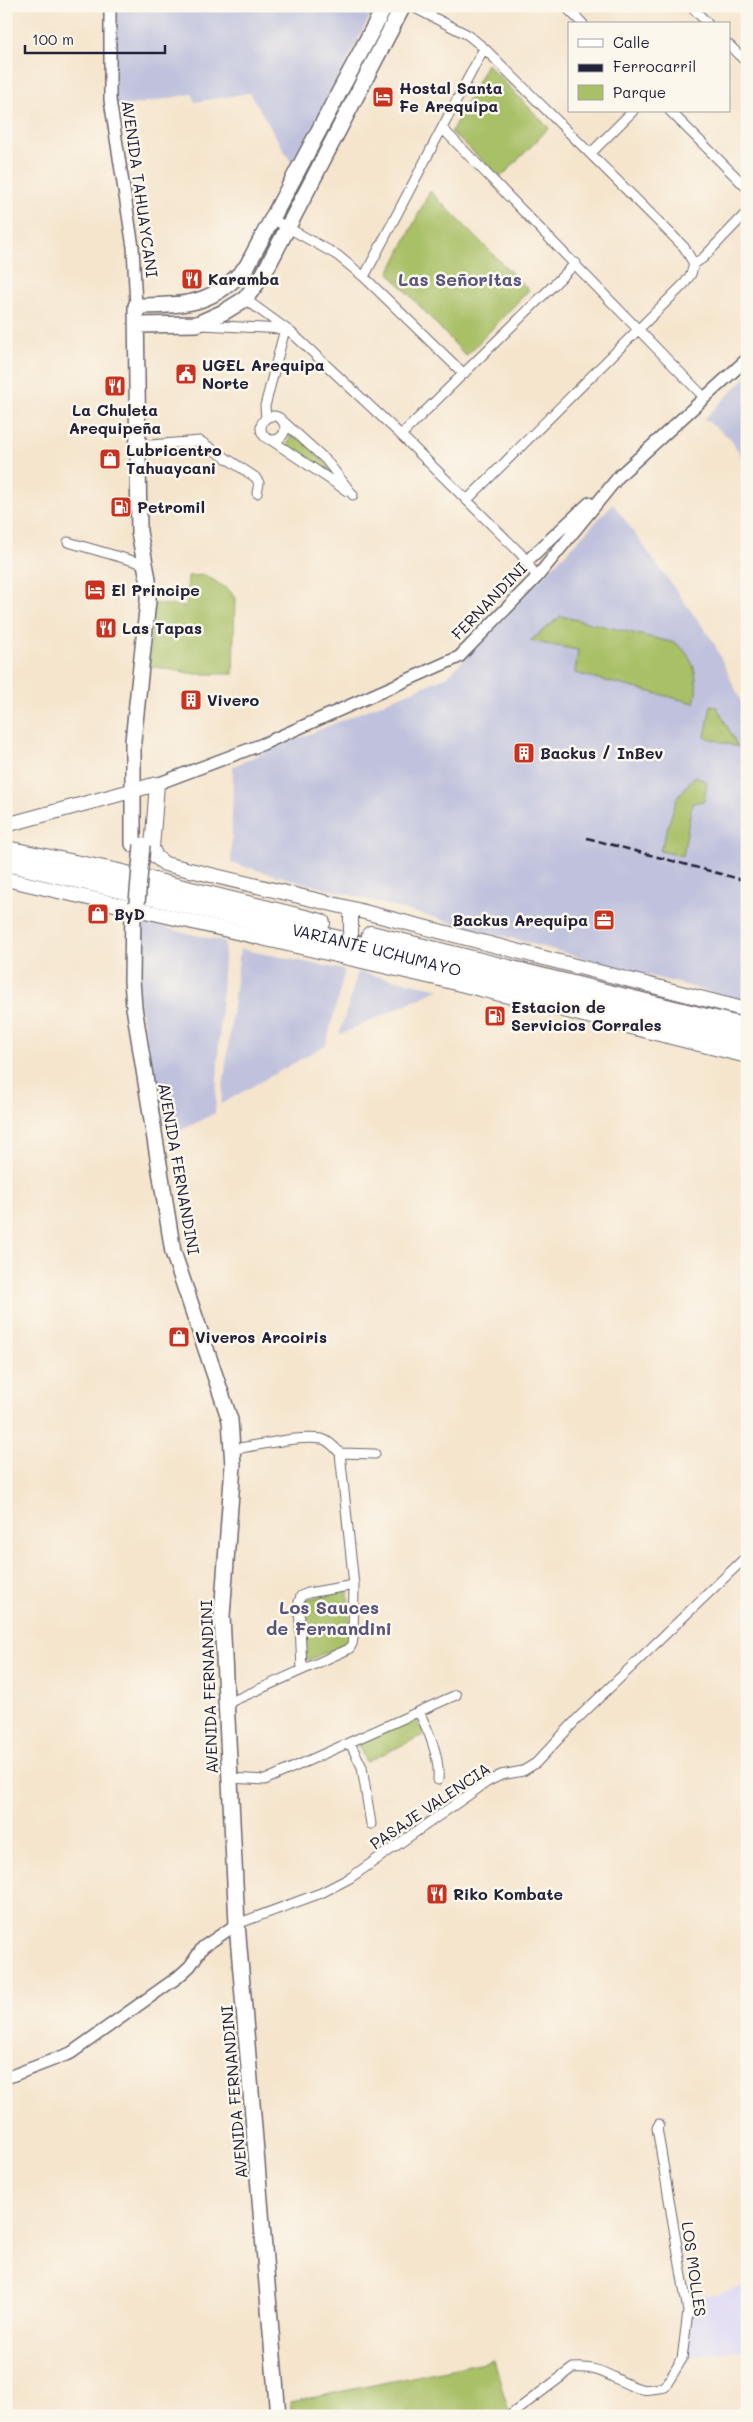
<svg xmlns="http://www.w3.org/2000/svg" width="753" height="2422" font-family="Mali,sans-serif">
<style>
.built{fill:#dad6f7}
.industrial{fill:#c0c2dd}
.green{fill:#a8c066;stroke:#657150}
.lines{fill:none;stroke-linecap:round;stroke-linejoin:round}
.minor-casing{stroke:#6c666e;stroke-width:11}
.tertiary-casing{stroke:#6c666e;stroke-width:14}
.secondary-casing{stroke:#6c666e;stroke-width:16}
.primary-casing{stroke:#6c666e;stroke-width:18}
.motorway-casing{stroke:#6c666e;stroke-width:20}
.minor{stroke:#fff;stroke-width:9}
.tertiary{stroke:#fff;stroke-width:11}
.secondary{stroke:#fff;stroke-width:14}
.primary{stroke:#fff;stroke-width:15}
.motorway{stroke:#fff;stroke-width:18}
.rail{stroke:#22223b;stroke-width:2.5;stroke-dasharray:8 4;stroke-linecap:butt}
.secondary-bridge-casing{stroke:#6c666e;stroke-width:16;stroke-linecap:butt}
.primary-bridge-casing{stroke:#6c666e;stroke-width:18;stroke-linecap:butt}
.secondary-bridge{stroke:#fff;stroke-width:14}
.primary-bridge{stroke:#fff;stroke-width:15}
.labels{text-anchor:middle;stroke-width:5;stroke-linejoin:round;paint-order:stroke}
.poi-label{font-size:16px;font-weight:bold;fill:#22223b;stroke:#fbf7ec;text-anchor:start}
.street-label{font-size:16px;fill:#22223b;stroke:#fbf7ec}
.neighbourhood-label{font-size:18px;font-weight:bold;fill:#59557e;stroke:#fbf7ec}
</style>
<rect width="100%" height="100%" fill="#fbf7ec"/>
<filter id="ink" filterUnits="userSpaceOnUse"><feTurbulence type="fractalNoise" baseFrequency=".02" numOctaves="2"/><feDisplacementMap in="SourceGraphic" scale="10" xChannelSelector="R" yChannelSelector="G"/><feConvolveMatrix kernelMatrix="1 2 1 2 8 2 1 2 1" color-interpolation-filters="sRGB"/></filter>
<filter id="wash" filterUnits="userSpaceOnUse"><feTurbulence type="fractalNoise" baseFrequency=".0096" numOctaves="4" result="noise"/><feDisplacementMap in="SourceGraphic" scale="20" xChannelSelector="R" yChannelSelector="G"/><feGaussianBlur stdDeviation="1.12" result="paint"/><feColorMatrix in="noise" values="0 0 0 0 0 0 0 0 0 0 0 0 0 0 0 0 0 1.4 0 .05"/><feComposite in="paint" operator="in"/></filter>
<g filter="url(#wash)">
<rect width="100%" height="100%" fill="#f5e5cd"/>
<!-- built -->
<path class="built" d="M 747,2286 L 747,2349 L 685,2358 L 691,2325 L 688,2296 L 711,2295 Z"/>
<!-- industrial -->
<path class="industrial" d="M 116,6 L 375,6 L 294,167 L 250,93 L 195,102 L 192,94 L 115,108 Z
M 747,376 L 747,465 L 730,438 L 704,419 Z
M 613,504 L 713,641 L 747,714 L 747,1002 L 231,863 L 233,766 L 448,676 Z
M 141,922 L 225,942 L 215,1113 L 168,1137 L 137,994 Z
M 240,949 L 345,970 L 326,1045 L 221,1104 Z
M 358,972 L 440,989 L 339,1035 Z"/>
<!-- green -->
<path class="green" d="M 487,64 L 549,128 L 501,177 L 451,132 Z
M 430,191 L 529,290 L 466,356 L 389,273 Z
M 292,431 L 333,470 L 332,476 L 287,447 Z
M 205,575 L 229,590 L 235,598 L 233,674 L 196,674 L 149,666 L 153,603 L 186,607 L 188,576 Z
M 561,616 L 675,643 C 695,655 700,682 694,703 L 575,673 L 578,650 L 530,641 Z
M 711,705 L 717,707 L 738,747 L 705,737 Z
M 695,776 L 707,782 L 704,801 L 692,803 L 683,856 L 660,851 L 677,798 Z
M 348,1591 L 351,1639 L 350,1642 L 309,1660 L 305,1657 L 305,1599 Z
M 416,1718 L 424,1735 L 366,1762 L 358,1745 Z
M 494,2360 L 509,2412 L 493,2416 L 293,2416 L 291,2402 Z"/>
</g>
<g filter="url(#ink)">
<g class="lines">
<!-- minor casing -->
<g class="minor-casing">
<path id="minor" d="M 411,6 L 468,35 L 484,48 L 684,247 L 694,264 L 691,274 L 685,283 L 467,500
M 565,6 L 583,24
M 691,6 L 708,24
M 729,45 L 747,63
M 670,111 L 747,188
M 442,128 L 704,397
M 591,153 L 633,111
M 274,220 L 337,255 L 364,277 L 464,374
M 694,264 L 703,258 L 747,212
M 364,277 L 484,48
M 245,299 L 293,334 L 401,435 L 521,554 L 537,577
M 201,325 L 285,329
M261 428a12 12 0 1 1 24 0a12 12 0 1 1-24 0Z
M 266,418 L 265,406 L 285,329
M 284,422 L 326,460 L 353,495
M 401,435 L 576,263
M 271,440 L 347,491
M 138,446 L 200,441 L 255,477 L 259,483 L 257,493
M 68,542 L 144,564
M 340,1453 L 375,1454
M 302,1670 L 299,1602 L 301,1596 L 308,1593 L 354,1585
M 226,1704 L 349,1649 L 352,1644 L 353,1638 L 354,1585 L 340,1453 C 335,1448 330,1441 322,1439 C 297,1435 259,1446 233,1449
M 419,1712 C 429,1732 440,1756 438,1780
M 350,1743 L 362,1767 L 371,1824
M 230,1778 L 265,1780 L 456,1695
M 237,1924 L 321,1893 L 350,1878 L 487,1782 L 501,1775 L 523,1771 L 536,1763 L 579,1717 L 747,1556
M 509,2416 L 573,2368 C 603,2365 615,2382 641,2389 C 649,2391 657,2388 665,2387 L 682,2359 L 688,2312 L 657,2128 L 659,2124"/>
</g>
<!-- tertiary casing -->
<g class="tertiary-casing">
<path id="tertiary" d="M 110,6 L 110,100 L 133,247 L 136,306
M 527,561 L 589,503
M 157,784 L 263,744 L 459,657 L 537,577 L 620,475 L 747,359
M 6,2078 L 71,2053 L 178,1977 L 190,1966 L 203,1947 L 237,1924"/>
</g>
<!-- secondary casing -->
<g class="secondary-casing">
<path id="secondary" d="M 6,825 L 157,784 L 152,848 L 156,857 L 165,864 L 345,907 L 747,1010
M 6,879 L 436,978 L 747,1056"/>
</g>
<!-- primary casing -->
<g class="primary-casing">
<path id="primary" d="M 137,325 L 197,324 L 224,312 L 245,299 L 263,275 L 403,6
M 133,844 L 133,741 L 148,601 L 148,579 L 139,532 L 136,306 C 185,305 213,306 247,266 L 385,6
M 133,908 L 132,980 L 134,1007 L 173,1252 L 230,1420 L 233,1465 L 222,1616 L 237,1924 L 278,2416"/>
</g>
<!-- motorway casing -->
<g class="motorway-casing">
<g id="motorway">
<path d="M 6,850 L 114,872 L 321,923"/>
<path id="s1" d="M 6,862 L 335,939 L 747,1043"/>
<path d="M 371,935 L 747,1028"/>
</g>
</g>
<!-- minor -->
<use href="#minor" class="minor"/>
<!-- tertiary -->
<use href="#tertiary" class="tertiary"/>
<!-- secondary -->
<use href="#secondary" class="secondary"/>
<!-- primary -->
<use href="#primary" class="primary"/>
<!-- motorway -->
<use href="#motorway" class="motorway"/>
<!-- rail -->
<path class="rail" d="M 587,838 L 747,881"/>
<!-- secondary-bridge casing -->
<g class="secondary-bridge-casing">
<path id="secondary-bridge" d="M 344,948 L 351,933 L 351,916"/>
</g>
<!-- primary-bridge casing -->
<g class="primary-bridge-casing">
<path id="primary-bridge" d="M 137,903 L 142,845"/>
</g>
<!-- secondary-bridge -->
<use href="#secondary-bridge" class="secondary-bridge"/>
<!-- primary-bridge -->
<use href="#primary-bridge" class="primary-bridge"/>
</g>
</g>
<!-- icons -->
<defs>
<g id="hotel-square" transform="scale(1.125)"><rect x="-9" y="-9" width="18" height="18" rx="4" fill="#c8321e" stroke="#fbf7ec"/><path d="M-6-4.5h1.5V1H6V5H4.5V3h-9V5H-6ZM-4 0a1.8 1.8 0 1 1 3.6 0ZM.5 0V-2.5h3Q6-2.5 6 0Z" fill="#fff"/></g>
<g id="restaurant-square" transform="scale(1.125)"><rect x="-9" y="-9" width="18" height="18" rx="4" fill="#c8321e" stroke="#fbf7ec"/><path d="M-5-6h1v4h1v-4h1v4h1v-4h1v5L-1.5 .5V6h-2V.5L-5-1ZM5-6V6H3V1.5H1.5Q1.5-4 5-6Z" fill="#fff"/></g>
<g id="civic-square" transform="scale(1.125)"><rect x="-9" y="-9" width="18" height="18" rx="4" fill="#c8321e" stroke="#fbf7ec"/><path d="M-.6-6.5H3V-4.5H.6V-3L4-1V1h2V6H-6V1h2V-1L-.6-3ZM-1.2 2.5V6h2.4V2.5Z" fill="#fff"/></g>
<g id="shop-square" transform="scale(1.125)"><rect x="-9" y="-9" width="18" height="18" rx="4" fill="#c8321e" stroke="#fbf7ec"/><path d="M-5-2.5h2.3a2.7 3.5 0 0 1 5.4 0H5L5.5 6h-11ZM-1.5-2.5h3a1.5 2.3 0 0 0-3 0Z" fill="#fff"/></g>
<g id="fuel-square" transform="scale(1.125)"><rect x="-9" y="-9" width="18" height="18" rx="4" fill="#c8321e" stroke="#fbf7ec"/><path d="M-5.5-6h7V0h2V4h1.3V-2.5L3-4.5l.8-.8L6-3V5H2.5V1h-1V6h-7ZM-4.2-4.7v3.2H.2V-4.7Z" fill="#fff"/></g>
<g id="building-square" transform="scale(1.125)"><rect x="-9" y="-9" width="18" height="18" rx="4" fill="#c8321e" stroke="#fbf7ec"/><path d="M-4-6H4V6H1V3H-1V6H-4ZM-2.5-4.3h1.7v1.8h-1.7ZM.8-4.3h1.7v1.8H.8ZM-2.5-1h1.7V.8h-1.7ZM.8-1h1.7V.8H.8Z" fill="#fff"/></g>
<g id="office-square" transform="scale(1.125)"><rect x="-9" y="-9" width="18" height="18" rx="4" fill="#c8321e" stroke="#fbf7ec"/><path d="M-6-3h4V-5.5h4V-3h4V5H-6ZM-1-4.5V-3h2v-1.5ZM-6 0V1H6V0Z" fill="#fff"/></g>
</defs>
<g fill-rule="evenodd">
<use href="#hotel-square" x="383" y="97"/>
<use href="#restaurant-square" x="192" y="279"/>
<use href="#civic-square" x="186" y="374"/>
<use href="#restaurant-square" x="115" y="386"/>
<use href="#shop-square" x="110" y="459"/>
<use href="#fuel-square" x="121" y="507"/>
<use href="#hotel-square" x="95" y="590"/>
<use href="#restaurant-square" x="106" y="628"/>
<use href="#building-square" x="191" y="700"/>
<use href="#building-square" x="524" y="753"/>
<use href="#shop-square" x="98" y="914"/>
<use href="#office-square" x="604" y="920"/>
<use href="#fuel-square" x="495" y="1016"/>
<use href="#shop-square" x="179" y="1337"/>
<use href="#restaurant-square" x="437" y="1894"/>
</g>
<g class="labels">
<!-- poi labels -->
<g class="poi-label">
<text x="399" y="94">Hostal Santa<tspan x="399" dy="18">Fe Arequipa</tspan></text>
<text x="208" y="285">Karamba</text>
<text x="202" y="371">UGEL Arequipa<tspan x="202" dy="18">Norte</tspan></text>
<text x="115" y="416" text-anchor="middle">La Chuleta<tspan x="115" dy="18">Arequipeña</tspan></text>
<text x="126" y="456">Lubricentro<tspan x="126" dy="18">Tahuaycani</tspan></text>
<text x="137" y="513">Petromil</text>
<text x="111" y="596">El Principe</text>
<text x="122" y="634">Las Tapas</text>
<text x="207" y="706">Vivero</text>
<text x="540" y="759">Backus / InBev</text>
<text x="114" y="920">ByD</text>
<text x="588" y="926" text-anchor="end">Backus Arequipa</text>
<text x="511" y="1013">Estacion de<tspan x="511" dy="18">Servicios Corrales</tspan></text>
<text x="195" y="1343">Viveros Arcoiris</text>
<text x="453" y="1900">Riko Kombate</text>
</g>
<!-- street labels -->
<g class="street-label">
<text transform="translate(140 189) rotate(82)" y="6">AVENIDA TAHUAYCANI</text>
<text transform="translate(489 601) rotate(-46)" y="6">FERNANDINI</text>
<text dy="6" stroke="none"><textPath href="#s1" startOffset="381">VARIANTE UCHUMAYO</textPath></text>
<text transform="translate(179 1169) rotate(80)" y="6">AVENIDA FERNANDINI</text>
<text transform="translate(209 1687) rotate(-92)" y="6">AVENIDA FERNANDINI</text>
<text transform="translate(430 1806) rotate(-34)" y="6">PASAJE VALENCIA</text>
<text transform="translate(234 2092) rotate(-95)" y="6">AVENIDA FERNANDINI</text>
<text transform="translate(694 2269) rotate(82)" y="6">LOS MOLLES</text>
</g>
<!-- neighbourhood labels -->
<g class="neighbourhood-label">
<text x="460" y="286">Las Señoritas</text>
<text x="329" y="1614">Los Sauces<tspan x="329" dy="21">de Fernandini</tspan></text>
</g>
</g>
<!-- margin -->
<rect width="753" height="2422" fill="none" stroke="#fbf7ec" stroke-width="25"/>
<!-- legend -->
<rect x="568" y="22" width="162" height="90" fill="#fbf7ec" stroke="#a4a2a5"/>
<rect x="578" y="39" width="25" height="8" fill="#ffffff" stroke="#a4a2a5"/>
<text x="613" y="48" font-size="15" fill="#22223b">Calle</text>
<rect x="578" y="64" width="25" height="8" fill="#22223b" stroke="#a4a2a5"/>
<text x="613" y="72" font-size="15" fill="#22223b">Ferrocarril</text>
<rect x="578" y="85" width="25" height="15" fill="#a8c066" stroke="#a4a2a5"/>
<text x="613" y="98" font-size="15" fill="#22223b">Parque</text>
<!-- scale -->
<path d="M25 45v8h140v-8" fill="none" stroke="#22223b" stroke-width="2.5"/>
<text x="32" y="45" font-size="15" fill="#22223b" stroke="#fbf7ec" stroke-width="4" paint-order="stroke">100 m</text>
</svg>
